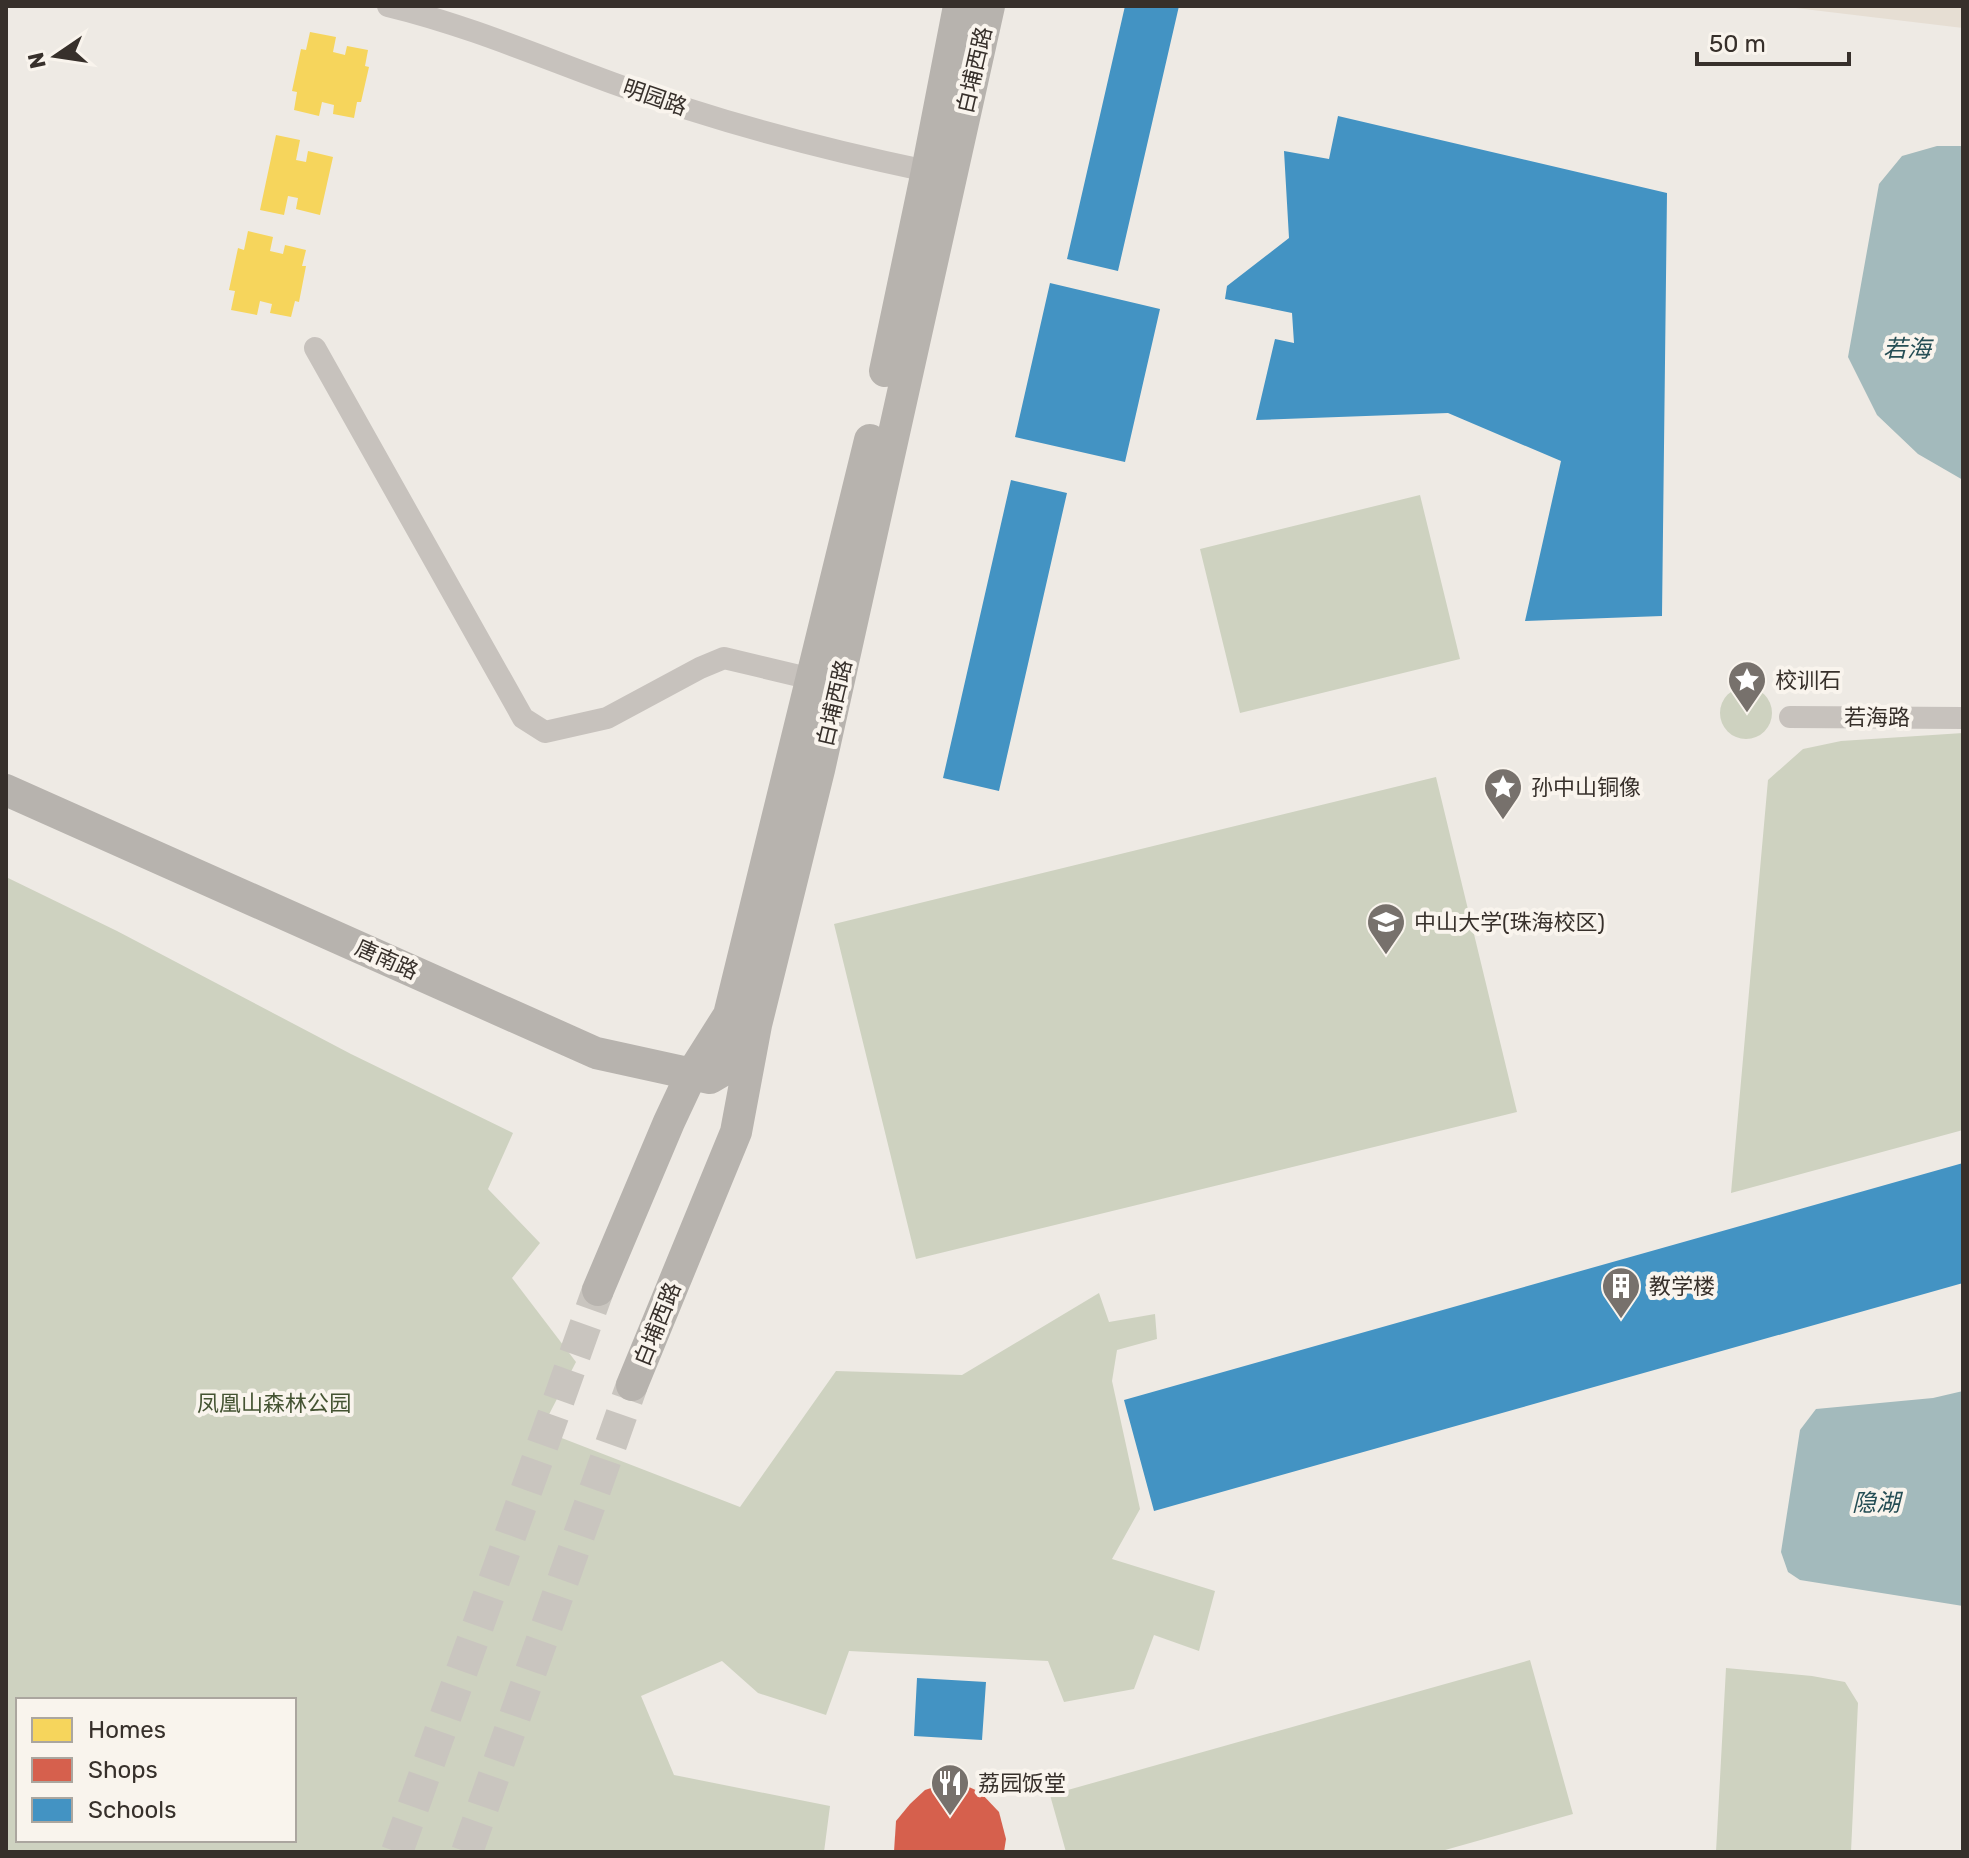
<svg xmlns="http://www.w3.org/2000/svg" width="1969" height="1858" font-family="Rubik,'Noto Sans SC',sans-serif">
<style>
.green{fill:#ced2c0;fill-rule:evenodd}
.plaza{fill:#e6ded3}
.water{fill:#a3babc}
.homes{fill:#f6d55c}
.shops{fill:#d6604d}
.schools{fill:#4393c3}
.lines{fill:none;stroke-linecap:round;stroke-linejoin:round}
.secondary-tunnel{stroke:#c9c5bf;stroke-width:32;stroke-dasharray:32 16;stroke-linecap:butt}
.street{stroke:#c7c2bd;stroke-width:22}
.secondary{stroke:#b7b3ae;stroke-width:32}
.labels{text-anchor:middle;stroke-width:8;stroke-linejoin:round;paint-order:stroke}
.street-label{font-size:22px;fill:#37302b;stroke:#f9f4ed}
.poi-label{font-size:22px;fill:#37302b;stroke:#f9f4ed;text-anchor:start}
.park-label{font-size:22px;fill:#445332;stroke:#f9f4ed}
.water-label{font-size:24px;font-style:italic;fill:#254e55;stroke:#f9f4ed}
</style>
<rect width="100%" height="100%" fill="#eeeae4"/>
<!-- green -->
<path class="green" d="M 1420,495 L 1460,659 L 1240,713 L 1200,549 Z
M1720 713a26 26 0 1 1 52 0a26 26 0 1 1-52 0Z
M 1963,733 L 1963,1130 L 1731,1193 L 1768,780 L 1803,749 L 1841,741 Z
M 1436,777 L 1517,1112 L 916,1259 L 834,924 Z
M 6,877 L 117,931 L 351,1054 L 513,1133 L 488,1189 L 540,1243 L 512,1278 L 576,1362 L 541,1430 L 740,1507 L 836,1371 L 962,1375 L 1099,1293 L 1109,1322 L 1155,1314 L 1157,1339 L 1117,1350 L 1112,1381 L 1140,1509 L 1112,1559 L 1215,1591 L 1199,1651 L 1154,1635 L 1134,1689 L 1064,1702 L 1048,1661 L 849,1651 L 826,1715 L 758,1693 L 722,1661 L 641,1696 L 674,1775 L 830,1806 L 824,1852 L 6,1852 ZM 18,1700 L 294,1700 L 294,1840 L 18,1840 Z
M 1530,1660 L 1573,1814 L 1438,1852 L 1066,1852 L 1050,1795 Z
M 1726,1668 L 1812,1676 L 1845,1682 L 1858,1703 L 1851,1852 L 1716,1852 Z"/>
<!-- plaza -->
<path class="plaza" d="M 1779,6 L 1963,6 L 1963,28 Z"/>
<!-- water -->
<path class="water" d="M 1937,146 L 1963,146 L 1963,480 L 1918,454 L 1877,415 L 1848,357 L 1879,184 L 1902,156 Z
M 1963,1391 L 1963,1606 L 1800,1580 L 1788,1572 L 1781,1552 L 1800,1430 L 1816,1409 L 1933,1398 Z"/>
<!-- homes -->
<path class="homes" d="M 310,32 L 336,37 L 333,52 L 345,55 L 347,46 L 368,50 L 365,66 L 369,67 L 361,102 L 357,102 L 354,118 L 333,114 L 334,105 L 322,102 L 319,116 L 294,110 L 297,92 L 292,91 L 301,49 L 306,50 Z
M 276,135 L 300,140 L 296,160 L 306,162 L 308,151 L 333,157 L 320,215 L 296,209 L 298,198 L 288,196 L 284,215 L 260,210 Z
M 248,231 L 273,237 L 270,251 L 283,254 L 285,245 L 306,250 L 302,266 L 306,266 L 299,302 L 295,301 L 291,317 L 270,313 L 272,304 L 260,301 L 257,315 L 231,310 L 235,291 L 229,290 L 238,248 L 244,250 Z"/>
<!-- shops -->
<path class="shops" d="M 946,1783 L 960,1783 L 980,1792 L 999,1812 L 1006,1839 L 1004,1852 L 894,1852 L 896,1821 L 910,1804 L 925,1790 Z"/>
<!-- schools -->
<path class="schools" d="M 1125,6 L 1179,6 L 1118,271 L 1067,259 Z
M 1338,116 L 1667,193 L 1662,616 L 1525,621 L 1561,461 L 1448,413 L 1256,420 L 1275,339 L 1294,343 L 1292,313 L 1225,299 L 1227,286 L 1289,238 L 1284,151 L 1329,159 Z
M 1050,283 L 1160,309 L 1125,462 L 1015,437 Z
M 1011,480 L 1067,493 L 999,791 L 943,778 Z
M 1963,1163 L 1963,1283 L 1154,1511 L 1124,1400 Z
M 917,1678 L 986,1682 L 982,1740 L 914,1736 Z"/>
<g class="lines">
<!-- secondary-tunnel -->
<path class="secondary-tunnel" d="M 397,1852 L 598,1290
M 467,1852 L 632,1385"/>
<!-- street -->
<path class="street" d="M 388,6 C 467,25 541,57 618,85 C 718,122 822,149 927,171
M 315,348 L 523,718 L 545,732 L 607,718 L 700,668 L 724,658 L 812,679
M 1790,717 L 1963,718"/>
<!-- secondary -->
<path class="secondary" d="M 885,371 L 927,171 L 959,6
M 6,790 L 596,1053 L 710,1078 L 727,1068 L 750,1035
M 598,1290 L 669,1122 L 691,1075 L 729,1015 L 870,440
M 632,1385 L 736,1132 L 756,1025 L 819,770 L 989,6"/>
</g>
<!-- icons -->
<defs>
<g id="sight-pin" transform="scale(2)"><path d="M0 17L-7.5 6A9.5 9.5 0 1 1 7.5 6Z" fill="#77716c" stroke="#f9f4ed"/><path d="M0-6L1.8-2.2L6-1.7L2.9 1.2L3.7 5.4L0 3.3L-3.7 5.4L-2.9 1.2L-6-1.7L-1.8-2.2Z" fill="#fff"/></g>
<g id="university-pin" transform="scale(2)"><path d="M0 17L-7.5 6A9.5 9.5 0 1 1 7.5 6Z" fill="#77716c" stroke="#f9f4ed"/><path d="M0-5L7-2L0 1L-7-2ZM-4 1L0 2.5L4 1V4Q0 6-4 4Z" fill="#fff"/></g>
<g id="building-pin" transform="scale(2)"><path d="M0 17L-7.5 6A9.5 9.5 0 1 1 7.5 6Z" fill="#77716c" stroke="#f9f4ed"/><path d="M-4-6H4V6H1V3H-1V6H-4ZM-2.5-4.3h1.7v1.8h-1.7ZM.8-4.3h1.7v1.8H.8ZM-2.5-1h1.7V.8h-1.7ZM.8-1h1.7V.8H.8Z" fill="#fff"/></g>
<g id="restaurant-pin" transform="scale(2)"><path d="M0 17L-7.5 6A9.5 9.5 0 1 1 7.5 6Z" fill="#77716c" stroke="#f9f4ed"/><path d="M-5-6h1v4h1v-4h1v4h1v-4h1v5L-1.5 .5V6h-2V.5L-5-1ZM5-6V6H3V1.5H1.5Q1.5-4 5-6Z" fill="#fff"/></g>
</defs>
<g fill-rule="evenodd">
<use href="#sight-pin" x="1747" y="680"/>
<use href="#sight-pin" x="1503" y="787"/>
<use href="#university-pin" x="1386" y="922"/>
<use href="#building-pin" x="1621" y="1286"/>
<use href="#restaurant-pin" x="950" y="1783"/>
</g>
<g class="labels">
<!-- street labels -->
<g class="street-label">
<text transform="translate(974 70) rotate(-77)" y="8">白埔西路</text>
<text transform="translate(655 97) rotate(19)" y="8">明园路</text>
<text transform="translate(834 703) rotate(-77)" y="8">白埔西路</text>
<text x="1877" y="725">若海路</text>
<text transform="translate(387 959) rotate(24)" y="8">唐南路</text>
<text transform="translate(657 1324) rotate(-68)" y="8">白埔西路</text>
</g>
<!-- poi labels -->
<g class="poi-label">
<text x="1775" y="688">校训石</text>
<text x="1531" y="795">孙中山铜像</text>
<text x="1414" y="930">中山大学(珠海校区)</text>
<text x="1649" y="1294">教学楼</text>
<text x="978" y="1791">荔园饭堂</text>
</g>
<!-- park labels -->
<g class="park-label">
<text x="274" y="1411">凤凰山森林公园</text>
</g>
<!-- water labels -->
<g class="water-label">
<text x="1907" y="357">若海</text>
<text x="1876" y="1511">隐湖</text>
</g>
</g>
<!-- border -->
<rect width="1969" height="1858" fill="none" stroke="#37302b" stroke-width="16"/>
<!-- legend -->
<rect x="16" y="1698" width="280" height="144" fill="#f9f4ed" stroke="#aba69f" stroke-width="2"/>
<rect x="32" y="1718" width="40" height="24" fill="#f6d55c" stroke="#aba69f" stroke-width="2"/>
<text x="88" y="1738" font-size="24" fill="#37302b">Homes</text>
<rect x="32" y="1758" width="40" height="24" fill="#d6604d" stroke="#aba69f" stroke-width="2"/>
<text x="88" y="1778" font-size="24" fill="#37302b">Shops</text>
<rect x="32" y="1798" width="40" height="24" fill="#4393c3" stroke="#aba69f" stroke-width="2"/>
<text x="88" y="1818" font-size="24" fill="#37302b">Schools</text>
<!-- north arrow -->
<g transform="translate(56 56) rotate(257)" stroke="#f9f4ed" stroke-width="6" paint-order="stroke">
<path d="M0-6L14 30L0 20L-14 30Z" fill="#37302b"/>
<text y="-12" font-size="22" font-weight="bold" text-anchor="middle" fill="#37302b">N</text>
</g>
<!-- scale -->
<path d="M1697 52v12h152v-12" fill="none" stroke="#37302b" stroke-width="4"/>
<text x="1709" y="52" font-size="24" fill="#37302b" stroke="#f9f4ed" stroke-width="6" paint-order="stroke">50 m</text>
</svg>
